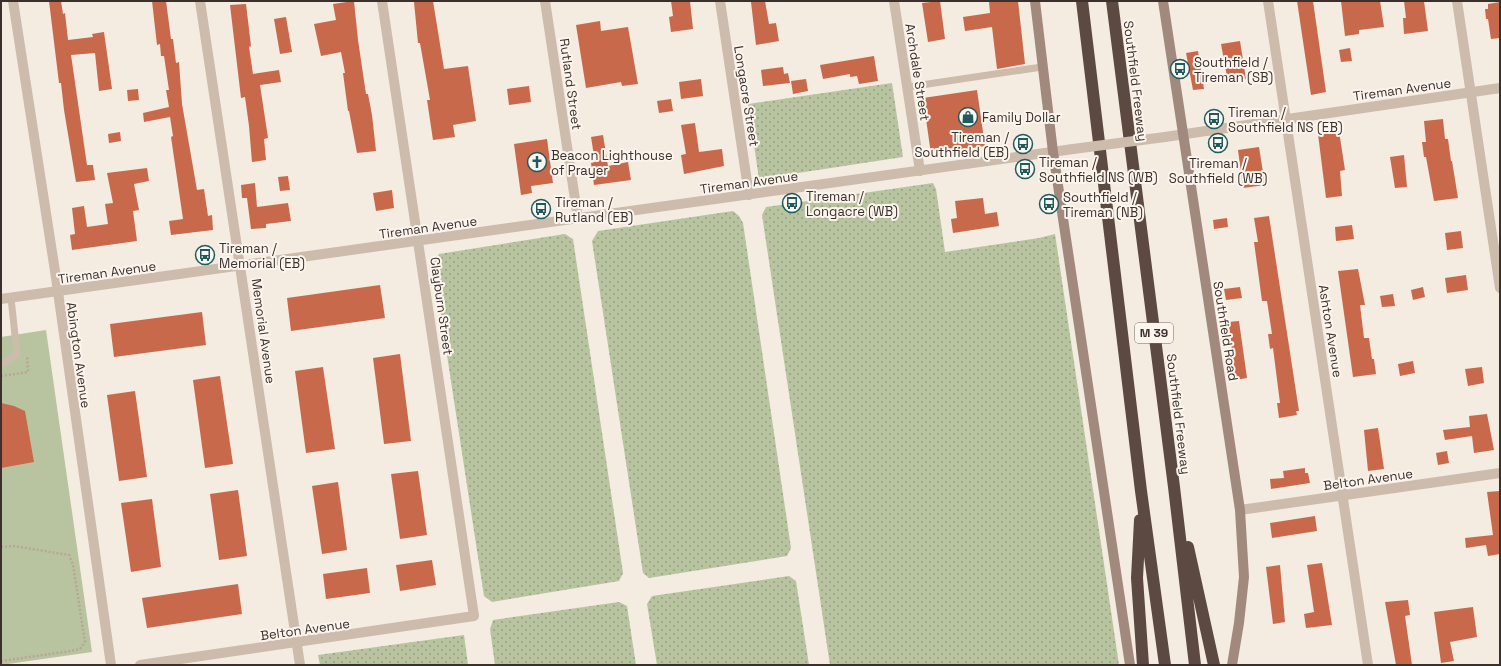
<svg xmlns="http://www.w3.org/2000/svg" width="1501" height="666" font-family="'Space Grotesk',sans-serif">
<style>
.grass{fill:url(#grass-dots)}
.pitch{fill:#b8c4a0}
.building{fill:#c8694b}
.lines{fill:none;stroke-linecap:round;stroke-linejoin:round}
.path{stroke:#b9a596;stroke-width:2.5;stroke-dasharray:2 2;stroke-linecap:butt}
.service{stroke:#cdbbac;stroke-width:7}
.minor{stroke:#cdbbac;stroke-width:10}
.tertiary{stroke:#cdbbac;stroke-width:10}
.secondary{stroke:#a18a7d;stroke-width:10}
.motorway{stroke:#5c4a42;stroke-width:12}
.tertiary-bridge{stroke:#cdbbac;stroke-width:10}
.labels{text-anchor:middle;stroke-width:4;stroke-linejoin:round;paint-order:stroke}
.shield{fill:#fbf5ee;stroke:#756b66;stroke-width:1}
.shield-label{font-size:12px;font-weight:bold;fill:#3b302b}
.poi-label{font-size:13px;fill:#3b302b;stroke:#fbf5ee;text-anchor:start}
.street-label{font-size:13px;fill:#3b302b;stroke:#fbf5ee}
</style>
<defs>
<pattern id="grass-dots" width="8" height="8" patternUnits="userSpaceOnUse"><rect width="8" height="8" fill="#b8c4a0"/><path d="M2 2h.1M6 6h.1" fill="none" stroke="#97a083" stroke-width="1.8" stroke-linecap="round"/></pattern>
</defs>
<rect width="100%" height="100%" fill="#f4ebe1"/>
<!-- grass -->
<path class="grass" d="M 892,83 L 903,157 L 759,179 L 748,104 Z
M 933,183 L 936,189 L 945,252 L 1039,238 L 1055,234 L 1119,665 L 830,665 L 762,215 L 766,207 Z
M 733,211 L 739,216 L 743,223 L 791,548 L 787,556 L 649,578 L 643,573 L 592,241 L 598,231 Z
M 565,234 L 573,239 L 623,573 L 619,581 L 492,602 L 484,596 L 433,264 L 439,254 Z
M 789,576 L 796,581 L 809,665 L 657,665 L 647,604 L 652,596 Z
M 619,602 L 627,606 L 636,665 L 495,665 L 490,629 L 493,620 Z
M 464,635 L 468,665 L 320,665 L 318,655 Z"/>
<!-- pitch -->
<path class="pitch" d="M 46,330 L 92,652 L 1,665 L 1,337 Z"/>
<!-- building -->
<path class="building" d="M 49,1 L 61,1 L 63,14 L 65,13 L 68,40 L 93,37 L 92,34 L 104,32 L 112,89 L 99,91 L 95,53 L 71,55 L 87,165 L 93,165 L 95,180 L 76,182 L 64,110 L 61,83 L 59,83 Z
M 152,1 L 166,1 L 171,39 L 173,39 L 176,63 L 179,62 L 182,104 L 197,190 L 204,189 L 208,216 L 212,215 L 213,230 L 171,235 L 169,221 L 183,219 L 171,137 L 173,136 L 170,117 L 144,122 L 143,113 L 169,107 L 166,90 L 169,90 L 164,56 L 161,56 L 160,44 L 157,45 Z
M 354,1 L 358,40 L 366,94 L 368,94 L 372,115 L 376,151 L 357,153 L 349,111 L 348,111 L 343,73 L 345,73 L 341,52 L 321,56 L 314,24 L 336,20 L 333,4 Z
M 423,1 L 433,1 L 444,69 L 468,66 L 476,121 L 453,125 L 455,137 L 433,140 L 427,100 L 430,100 L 420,43 L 418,43 L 414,2 Z
M 671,1 L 690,1 L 693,29 L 671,32 L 669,17 L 673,16 Z
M 765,1 L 769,24 L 776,23 L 779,41 L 756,45 L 751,2 Z
M 940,1 L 945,39 L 928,42 L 922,3 Z
M 989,1 L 1018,1 L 1025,64 L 997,69 L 992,27 L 965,31 L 963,17 L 990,13 Z
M 1297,1 L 1313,1 L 1326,92 L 1311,95 Z
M 1341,1 L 1380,1 L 1384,27 L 1359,30 L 1359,34 L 1345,36 Z
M 1404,1 L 1424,1 L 1428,31 L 1404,34 L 1403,18 L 1406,18 Z
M 1500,2 L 1500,38 L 1491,39 L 1488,19 L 1486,19 L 1485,9 L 1488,9 L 1488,4 Z
M 246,4 L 251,46 L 249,47 L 253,74 L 279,70 L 281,82 L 260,85 L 268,138 L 264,139 L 266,160 L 252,162 L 249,126 L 245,97 L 241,98 L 230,5 Z
M 286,17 L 292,52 L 280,54 L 274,19 Z
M 600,21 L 601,31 L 628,27 L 638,84 L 622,86 L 621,82 L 586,88 L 576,25 Z
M 1240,41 L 1246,79 L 1228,82 L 1221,44 Z
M 1350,48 L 1352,61 L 1341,62 L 1339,50 Z
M 1198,51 L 1204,89 L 1193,90 L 1186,53 Z
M 874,56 L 878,81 L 859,84 L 857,76 L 850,77 L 850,74 L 823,79 L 820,65 Z
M 783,67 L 784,74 L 788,73 L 790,83 L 763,86 L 761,70 Z
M 701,79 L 703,96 L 681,99 L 679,82 Z
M 806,79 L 808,91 L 793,94 L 791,81 Z
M 529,86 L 531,102 L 509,105 L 507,89 Z
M 138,89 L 139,100 L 128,101 L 127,90 Z
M 977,90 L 985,146 L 931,154 L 923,98 Z
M 671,99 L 673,111 L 659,113 L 657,101 Z
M 1443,119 L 1445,139 L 1448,139 L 1451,161 L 1452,161 L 1458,198 L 1434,201 L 1426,157 L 1424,157 L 1422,142 L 1426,142 L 1424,121 Z
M 695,123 L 699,152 L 722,149 L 724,166 L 684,174 L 681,155 L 686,154 L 681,125 Z
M 1339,131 L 1345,170 L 1340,171 L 1342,196 L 1326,198 L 1318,134 Z
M 120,132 L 121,141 L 109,143 L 108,134 Z
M 603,135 L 608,166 L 628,162 L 631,180 L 594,185 L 591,163 L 595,162 L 591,137 Z
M 547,139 L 553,183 L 531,186 L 532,193 L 521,195 L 514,144 Z
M 1259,147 L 1265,185 L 1243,188 L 1238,150 Z
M 1404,155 L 1407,187 L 1395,188 L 1390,157 Z
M 147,168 L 149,181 L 134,184 L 139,210 L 133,211 L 137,241 L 72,250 L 70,235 L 75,234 L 72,208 L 84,206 L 87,227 L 108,224 L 105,204 L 113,203 L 107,173 Z
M 288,176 L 290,190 L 280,191 L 278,177 Z
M 255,183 L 257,207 L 288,203 L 291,221 L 266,224 L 266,228 L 251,229 L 247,198 L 242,198 L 241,185 Z
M 392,190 L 394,208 L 376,211 L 373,193 Z
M 983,198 L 985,214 L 997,212 L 999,226 L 953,233 L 951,219 L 957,218 L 955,201 Z
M 1269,216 L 1299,411 L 1296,411 L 1297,415 L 1279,418 L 1277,403 L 1280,403 L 1273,348 L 1270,349 L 1268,334 L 1272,334 L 1267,301 L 1262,301 L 1254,242 L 1258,242 L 1254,218 Z
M 1227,218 L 1228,227 L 1214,229 L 1213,220 Z
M 1352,225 L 1354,239 L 1336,241 L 1335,227 Z
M 1461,231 L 1463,248 L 1447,250 L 1445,233 Z
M 1358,269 L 1365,305 L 1360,305 L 1364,338 L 1369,338 L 1372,359 L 1374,359 L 1376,374 L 1353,377 L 1338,271 Z
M 1466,275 L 1468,290 L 1447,293 L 1445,278 Z
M 380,285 L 385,318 L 291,331 L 287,298 Z
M 1240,287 L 1242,298 L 1226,300 L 1224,289 Z
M 1423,287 L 1425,297 L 1413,300 L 1411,290 Z
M 1393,294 L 1395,306 L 1382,307 L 1380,296 Z
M 202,312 L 206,345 L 114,357 L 110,324 Z
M 1239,321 L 1247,378 L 1235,380 L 1230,332 L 1228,322 Z
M 400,354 L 411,441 L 384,444 L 373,358 Z
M 1413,361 L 1415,373 L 1400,376 L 1398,364 Z
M 323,367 L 335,449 L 306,453 L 295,371 Z
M 1482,367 L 1484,383 L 1468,386 L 1465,369 Z
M 220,376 L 233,464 L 205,468 L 193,380 Z
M 135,391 L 147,477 L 119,481 L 107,395 Z
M 1,403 L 14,406 L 25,411 L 34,462 L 1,468 Z
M 1487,414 L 1494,450 L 1474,453 L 1472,436 L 1445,440 L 1443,430 L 1470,427 L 1469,416 Z
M 1378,428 L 1384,469 L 1368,471 L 1364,430 Z
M 1447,451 L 1449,463 L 1438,465 L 1436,453 Z
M 1305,468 L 1305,473 L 1308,473 L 1310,483 L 1271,489 L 1270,479 L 1284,478 L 1283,471 Z
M 418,471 L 427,535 L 400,539 L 391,474 Z
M 338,482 L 347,550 L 322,554 L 312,486 Z
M 238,490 L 247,556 L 219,560 L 210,494 Z
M 1500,491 L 1500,554 L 1488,556 L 1486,545 L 1466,548 L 1465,538 L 1493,535 L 1487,492 Z
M 152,499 L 161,567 L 131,572 L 121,503 Z
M 1315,516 L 1317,531 L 1272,538 L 1270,523 Z
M 432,560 L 436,585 L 400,591 L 396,565 Z
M 1322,563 L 1332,625 L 1306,628 L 1304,614 L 1314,612 L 1307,565 Z
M 1280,565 L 1285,622 L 1273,624 L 1266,567 Z
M 367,568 L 370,593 L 326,599 L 323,574 Z
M 238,584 L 242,614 L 147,628 L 142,598 Z
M 1408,600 L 1410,615 L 1405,616 L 1412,665 L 1396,665 L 1385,602 Z
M 1473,607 L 1477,637 L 1450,642 L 1454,661 L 1441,663 L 1434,612 Z"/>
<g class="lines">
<!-- path -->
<path class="path" d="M 1,376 L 28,372 L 27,356
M 1,547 L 14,546 L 69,555 L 73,565 L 85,642 L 80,649 L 71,651 L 1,661"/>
<!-- service -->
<path class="service" d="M 908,87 L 1042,67
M 1,363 L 5,363 L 17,354 L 11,298"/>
<!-- minor -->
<path class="minor" d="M 13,1 L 55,271 L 111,665
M 200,1 L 300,665
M 545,1 L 578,219
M 720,1 L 749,195
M 894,1 L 920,171
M 1268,1 L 1368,665
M 1457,1 L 1500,288
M 1240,510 L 1500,473
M 140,665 L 474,616 L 382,1"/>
<!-- tertiary -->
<path class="tertiary" d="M 1165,137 L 1500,88
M 1,299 L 1073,149"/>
<!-- secondary -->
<path class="secondary" d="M 1035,1 L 1053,152 L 1130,665
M 1163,1 L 1240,510 L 1244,577 L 1239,623 L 1232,665"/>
<!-- motorway -->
<path class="motorway" d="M 1082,1 L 1141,491 L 1165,665
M 1112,1 L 1174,487 L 1195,665
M 1140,520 L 1137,578 L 1143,665
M 1188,547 L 1214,665"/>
<!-- tertiary-bridge -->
<path class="tertiary-bridge" d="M 1073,149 L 1165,137"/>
</g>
<!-- icons -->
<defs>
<g id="bus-ring" transform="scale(1)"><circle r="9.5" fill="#fbf5ee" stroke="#1f5a5e" stroke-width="1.5"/><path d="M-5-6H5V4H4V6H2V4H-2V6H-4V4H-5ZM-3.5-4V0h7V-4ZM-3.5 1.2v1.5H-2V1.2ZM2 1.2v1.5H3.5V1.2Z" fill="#1f5a5e"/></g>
<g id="shop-ring" transform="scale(1)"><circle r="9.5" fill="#fbf5ee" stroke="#1f5a5e" stroke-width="1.5"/><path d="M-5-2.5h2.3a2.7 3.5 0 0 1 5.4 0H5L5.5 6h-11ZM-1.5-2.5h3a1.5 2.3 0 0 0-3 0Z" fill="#1f5a5e"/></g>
<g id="church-ring" transform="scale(1)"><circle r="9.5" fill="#fbf5ee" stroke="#1f5a5e" stroke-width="1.5"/><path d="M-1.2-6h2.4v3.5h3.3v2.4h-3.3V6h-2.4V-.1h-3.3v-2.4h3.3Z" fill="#1f5a5e"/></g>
</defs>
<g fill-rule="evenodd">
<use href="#bus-ring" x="1180" y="69"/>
<use href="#shop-ring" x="968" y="117"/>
<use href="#bus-ring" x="1214" y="119"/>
<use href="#bus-ring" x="1218" y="143"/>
<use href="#bus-ring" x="1023" y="144"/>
<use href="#church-ring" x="537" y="162"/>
<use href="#bus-ring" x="1025" y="169"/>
<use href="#bus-ring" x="792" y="203"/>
<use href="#bus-ring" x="1049" y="204"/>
<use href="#bus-ring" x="541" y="209"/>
<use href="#bus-ring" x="205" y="255"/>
</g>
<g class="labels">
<!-- shield labels -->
<rect class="shield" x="1135" y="323" width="38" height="20" rx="3"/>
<g class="shield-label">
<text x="1154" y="337">M 39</text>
</g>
<!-- poi labels -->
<g class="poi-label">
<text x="1194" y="67">Southfield /<tspan x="1194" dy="15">Tireman (SB)</tspan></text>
<text x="1228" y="117">Tireman /<tspan x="1228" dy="15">Southfield NS (EB)</tspan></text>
<text x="982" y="122">Family Dollar</text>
<text x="1009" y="142" text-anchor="end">Tireman /<tspan x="1009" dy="15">Southfield (EB)</tspan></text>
<text x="551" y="160">Beacon Lighthouse<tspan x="551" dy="15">of Prayer</tspan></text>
<text x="1039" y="167">Tireman /<tspan x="1039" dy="15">Southfield NS (WB)</tspan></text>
<text x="1218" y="168" text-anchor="middle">Tireman /<tspan x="1218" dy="15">Southfield (WB)</tspan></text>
<text x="806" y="201">Tireman /<tspan x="806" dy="15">Longacre (WB)</tspan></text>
<text x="1063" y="202">Southfield /<tspan x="1063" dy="15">Tireman (NB)</tspan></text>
<text x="555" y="207">Tireman /<tspan x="555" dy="15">Rutland (EB)</tspan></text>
<text x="219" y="253">Tireman /<tspan x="219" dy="15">Memorial (EB)</tspan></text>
</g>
<!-- street labels -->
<g class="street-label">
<text transform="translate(918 72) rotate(81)" y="5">Archdale Street</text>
<text transform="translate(1136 81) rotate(83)" y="5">Southfield Freeway</text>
<text transform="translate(571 84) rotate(82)" y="5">Rutland Street</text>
<text transform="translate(1402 89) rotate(-8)" y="5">Tireman Avenue</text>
<text transform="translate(747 96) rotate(81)" y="5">Longacre Street</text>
<text transform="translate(749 182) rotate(-8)" y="5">Tireman Avenue</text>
<text transform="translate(428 227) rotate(-8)" y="5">Tireman Avenue</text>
<text transform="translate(107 272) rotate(-8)" y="5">Tireman Avenue</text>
<text transform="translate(442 306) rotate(82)" y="5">Clayburn Street</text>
<text transform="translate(264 331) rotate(82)" y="5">Memorial Avenue</text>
<text transform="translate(1226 331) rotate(81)" y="5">Southfield Road</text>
<text transform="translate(1331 331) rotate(81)" y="5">Ashton Avenue</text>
<text transform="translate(79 355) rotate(82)" y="5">Abington Avenue</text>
<text transform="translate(1179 414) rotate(83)" y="5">Southfield Freeway</text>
<text transform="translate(1368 479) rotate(-8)" y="5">Belton Avenue</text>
<text transform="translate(305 629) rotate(-8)" y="5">Belton Avenue</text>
</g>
</g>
<!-- border -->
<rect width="1501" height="666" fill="none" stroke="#3b302b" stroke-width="4"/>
</svg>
